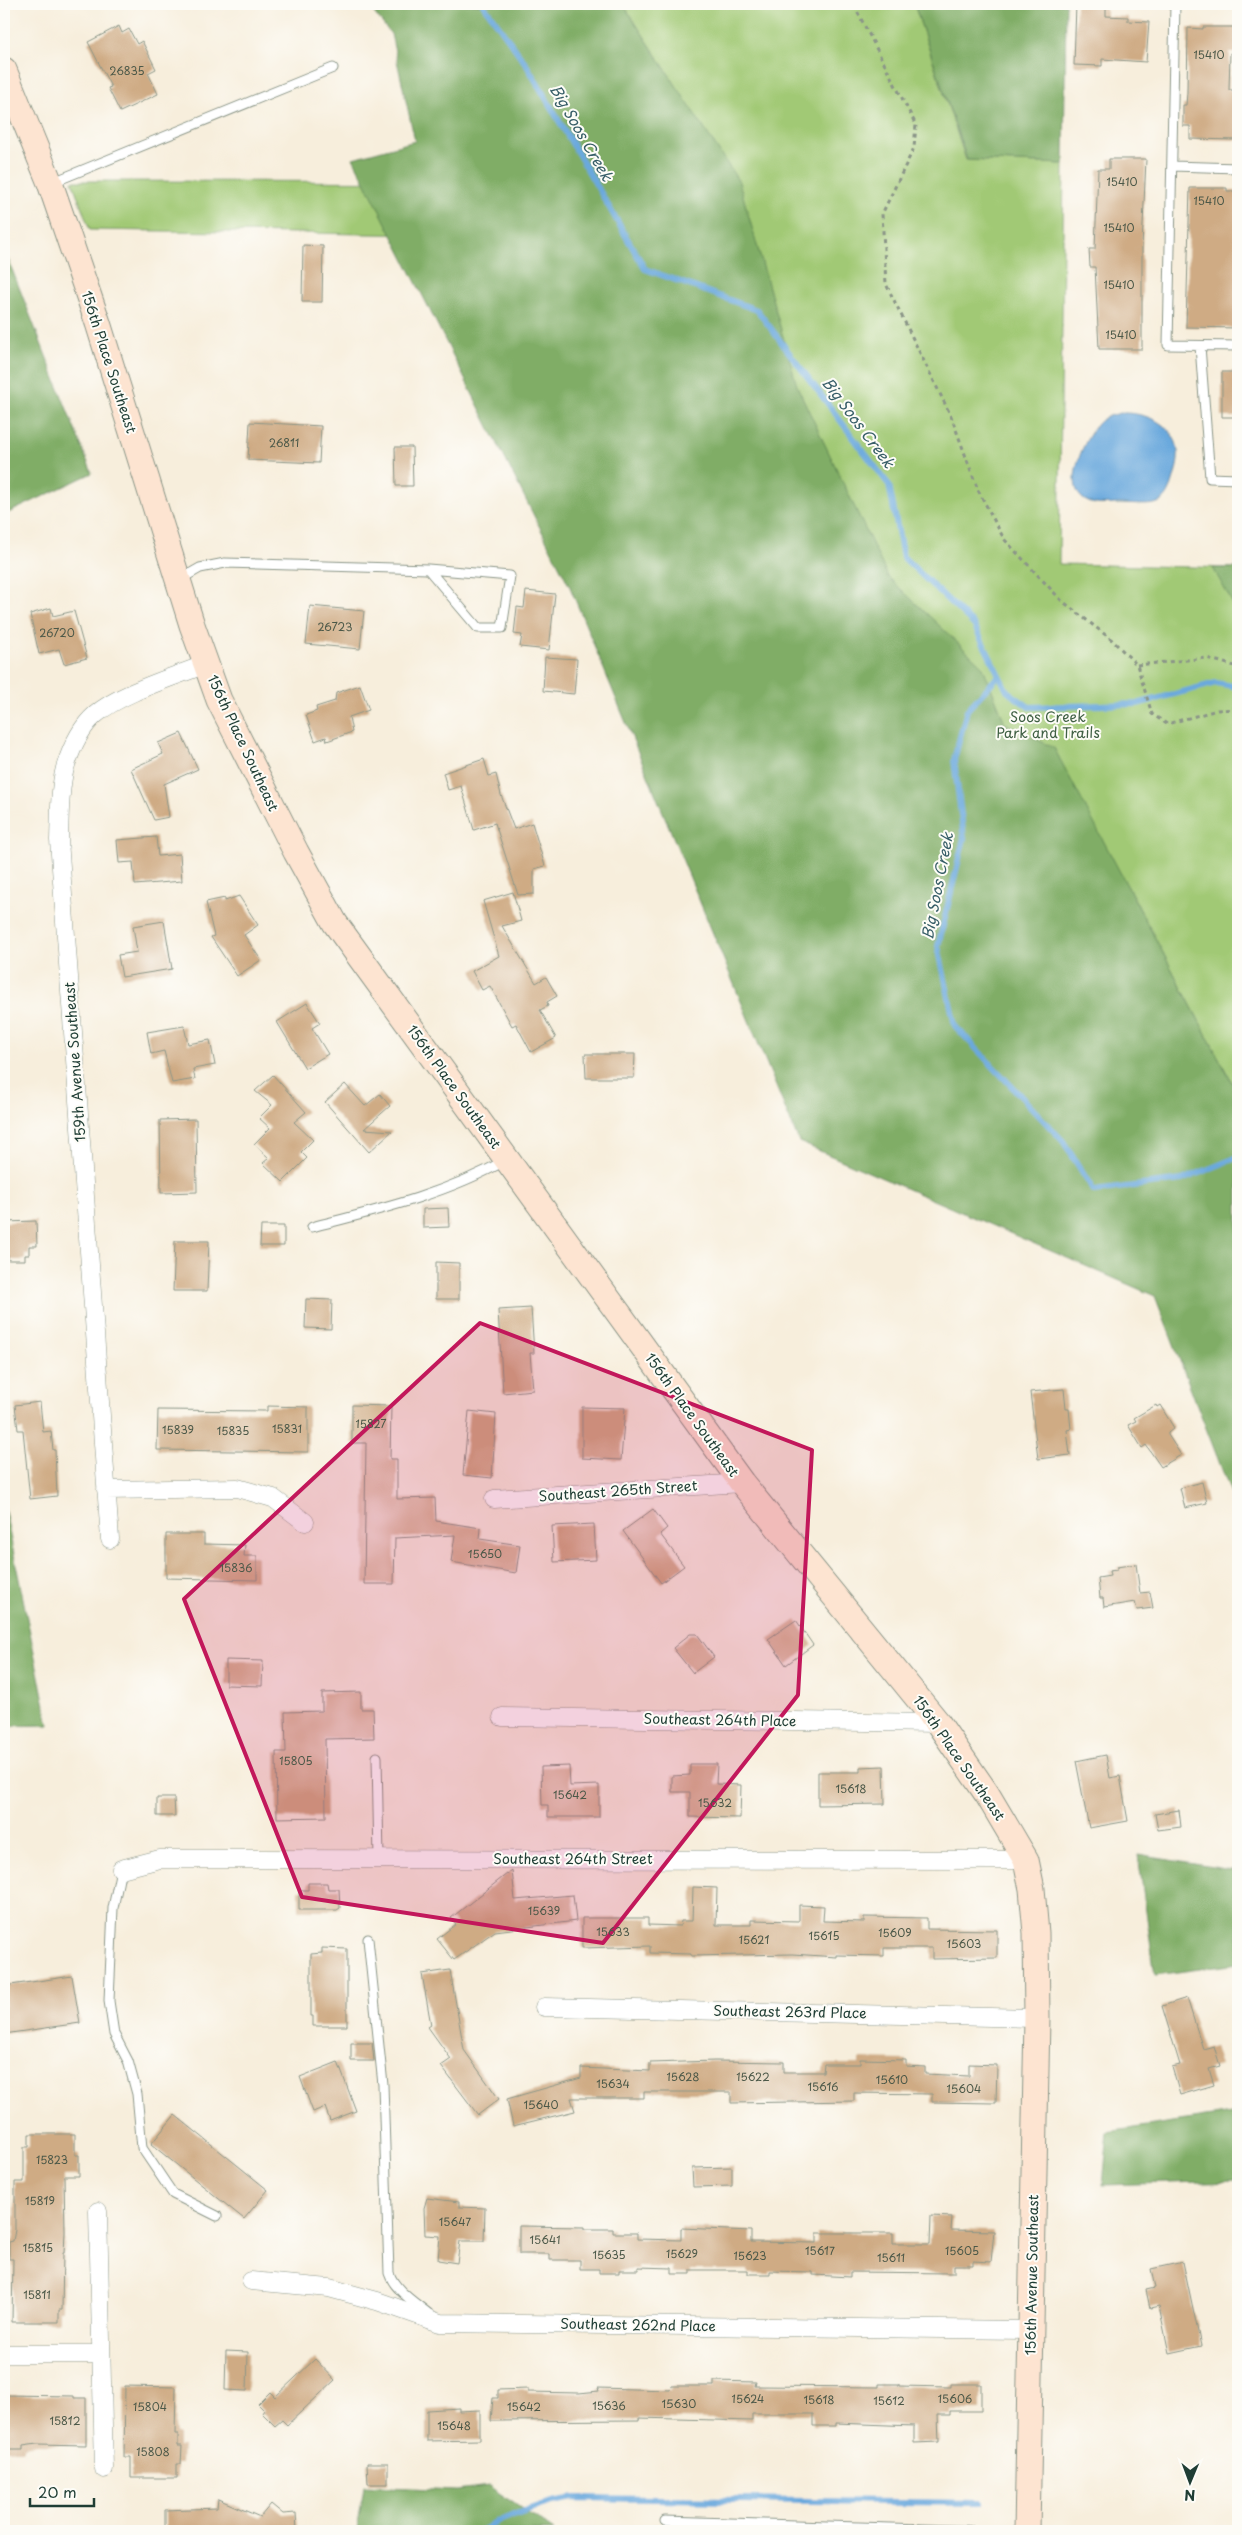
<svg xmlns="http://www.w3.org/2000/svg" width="1242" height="2535" font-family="'Playpen Sans',sans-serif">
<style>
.green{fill:#a1c975;stroke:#608354}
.forest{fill:#80ad66;stroke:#50754d}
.water{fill:#6ba9dd;stroke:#457388}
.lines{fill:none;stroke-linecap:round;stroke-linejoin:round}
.stream{stroke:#6ba9dd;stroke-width:6}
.building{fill:#cfab84}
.lane-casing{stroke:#8b9688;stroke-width:11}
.street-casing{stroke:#8b9688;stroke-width:19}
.secondary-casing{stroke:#8b9688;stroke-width:27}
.path{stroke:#8b9688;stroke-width:3;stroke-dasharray:4 4;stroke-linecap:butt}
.lane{stroke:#fff;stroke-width:9}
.street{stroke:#fff;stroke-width:18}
.secondary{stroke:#fde4d1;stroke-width:25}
.marked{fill:#c2185b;fill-opacity:0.2;stroke:#c2185b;stroke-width:4;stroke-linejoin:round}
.labels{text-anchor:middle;stroke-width:4;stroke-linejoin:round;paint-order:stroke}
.number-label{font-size:11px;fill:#4b5848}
.street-label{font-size:14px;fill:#1f3d34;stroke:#fdfcf7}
.park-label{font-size:14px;fill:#406044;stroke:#fdfcf7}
.water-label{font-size:15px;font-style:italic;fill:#365d67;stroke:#fdfcf7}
</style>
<rect width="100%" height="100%" fill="#fdfcf7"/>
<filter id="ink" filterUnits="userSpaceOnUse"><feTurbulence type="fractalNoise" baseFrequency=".02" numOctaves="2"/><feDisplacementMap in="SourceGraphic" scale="10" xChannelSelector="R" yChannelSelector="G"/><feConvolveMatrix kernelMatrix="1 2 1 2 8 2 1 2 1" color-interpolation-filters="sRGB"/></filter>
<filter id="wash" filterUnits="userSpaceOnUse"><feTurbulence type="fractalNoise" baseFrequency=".0096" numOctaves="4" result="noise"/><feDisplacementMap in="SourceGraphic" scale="20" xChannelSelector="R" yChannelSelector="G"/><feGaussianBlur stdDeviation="1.12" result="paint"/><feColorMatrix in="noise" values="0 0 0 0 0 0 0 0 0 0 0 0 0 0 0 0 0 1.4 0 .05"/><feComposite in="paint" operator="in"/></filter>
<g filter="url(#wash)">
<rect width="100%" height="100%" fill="#f7eedc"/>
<!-- green -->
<path class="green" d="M 623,4 L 914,4 L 966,160 L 1064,164 L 1059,564 L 1238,568 L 1238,1094 L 1128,887 L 824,883 L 639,238 L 90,230 L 72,181 L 738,182 Z"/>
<!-- forest -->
<path class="forest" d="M 367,4 L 623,4 L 739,182 L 797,386 L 888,577 L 983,667 L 1005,723 L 1054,748 L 1238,1094 L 1238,1511 L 1155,1296 L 799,1142 L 570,587 L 353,158 L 415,141 L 391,34 Z
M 914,4 L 1066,4 L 1064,164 L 967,160 Z
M 4,249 L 92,473 L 4,515 Z
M 1213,568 L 1238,568 L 1238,613 Z
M 4,1506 L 49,1725 L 4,1726 Z
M 1138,1855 L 1238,1871 L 1238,1964 L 1155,1975 Z
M 1238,2112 L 1238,2181 L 1103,2185 L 1108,2132 Z
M 364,2486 L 457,2490 L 489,2486 L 554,2531 L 357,2531 Z"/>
<!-- water -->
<path class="water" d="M 1121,413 C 1152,412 1185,430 1177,466 C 1167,511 1159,505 1119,504 C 1107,504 1092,507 1082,498 C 1064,481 1085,439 1097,424 C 1103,417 1112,415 1121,413 Z"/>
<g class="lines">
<!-- stream -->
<path class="stream" d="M 483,4 L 526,64 L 645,269 L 757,310 L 889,485 L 903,557 L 974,625 L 999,675 L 967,710 L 954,760 L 964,838 L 938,946 L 955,1026 L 1063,1141 L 1094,1191 L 1182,1180 L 1238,1157
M 999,675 L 1007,691 L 1029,707 L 1137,704 L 1216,683 L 1238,687
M 480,2531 C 509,2515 540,2503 574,2498 L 981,2503"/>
</g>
<g id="blocks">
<!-- building -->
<path class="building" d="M 1076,4 L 1106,4 L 1106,16 L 1128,17 L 1128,21 L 1149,22 L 1146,62 L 1102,59 L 1102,66 L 1074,65 Z
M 119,26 L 122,33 L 129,29 L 137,44 L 142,41 L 156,69 L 148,73 L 158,94 L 120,112 L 108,88 L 111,87 L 88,42 Z
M 1203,27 L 1238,27 L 1238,53 L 1230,53 L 1229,90 L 1238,90 L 1238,140 L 1190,139 L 1190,126 L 1183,126 L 1183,105 L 1186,105 L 1187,93 L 1188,28 L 1203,29 Z
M 1109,159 L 1146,159 L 1142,247 L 1142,349 L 1099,349 L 1095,267 L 1090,267 L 1089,249 L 1095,249 L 1098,169 L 1109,169 Z
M 1190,188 L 1227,188 L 1227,191 L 1238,191 L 1238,328 L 1186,327 Z
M 303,245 L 323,246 L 322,302 L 302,302 Z
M 1222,372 L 1238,372 L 1238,417 L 1222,417 Z
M 250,422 L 321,426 L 319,463 L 248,460 Z
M 395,447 L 412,447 L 413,486 L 396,486 Z
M 526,591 L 555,594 L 549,650 L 520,647 L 522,635 L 514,634 L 517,607 L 524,608 Z
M 310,606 L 364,611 L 360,649 L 306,644 Z
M 51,608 L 53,616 L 74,611 L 87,658 L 64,664 L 59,649 L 39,654 L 30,614 Z
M 545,657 L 577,659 L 574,694 L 543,691 Z
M 360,685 L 369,710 L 349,717 L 352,732 L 327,741 L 326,737 L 315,741 L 306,715 L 317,711 L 316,707 L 335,701 L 336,693 Z
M 181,733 L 198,769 L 164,784 L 169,817 L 154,820 L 131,769 L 163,754 L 158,743 Z
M 484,759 L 489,776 L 496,774 L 501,795 L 514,829 L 532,823 L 545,866 L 534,869 L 534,894 L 518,895 L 495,823 L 474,830 L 461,786 L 448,790 L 443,773 Z
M 156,837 L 158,856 L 180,854 L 182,881 L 135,885 L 133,862 L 119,863 L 117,840 Z
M 513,892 L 521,921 L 502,926 L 536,983 L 546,977 L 557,996 L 547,1002 L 548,1006 L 540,1010 L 556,1038 L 531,1052 L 516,1024 L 512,1026 L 490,986 L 482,990 L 472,971 L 499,956 L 483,901 Z
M 239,896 L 258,925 L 244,935 L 261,960 L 237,976 L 211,937 L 214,936 L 206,902 L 225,898 L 225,901 Z
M 164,921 L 172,969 L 122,977 L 118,955 L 137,952 L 133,926 Z
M 307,1003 L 320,1023 L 312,1028 L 328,1054 L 305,1068 L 277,1022 Z
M 184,1026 L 188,1044 L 210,1040 L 215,1065 L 193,1069 L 195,1079 L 172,1083 L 164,1051 L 151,1054 L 147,1032 Z
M 585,1054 L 635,1054 L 634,1078 L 586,1078 Z
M 273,1075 L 306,1112 L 294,1122 L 313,1140 L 301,1152 L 307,1158 L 283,1182 L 263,1163 L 269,1158 L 254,1144 L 270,1128 L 259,1118 L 272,1105 L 255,1091 Z
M 345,1084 L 365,1106 L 380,1094 L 390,1106 L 364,1129 L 392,1131 L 369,1152 L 325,1102 Z
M 196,1119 L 197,1192 L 161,1193 L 160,1120 Z
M 448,1208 L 449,1227 L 423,1228 L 423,1209 Z
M 36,1221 L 37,1246 L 29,1246 L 29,1255 L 25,1255 L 25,1260 L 8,1260 L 8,1255 L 4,1255 L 4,1222 Z
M 261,1226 L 284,1226 L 284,1246 L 260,1246 Z
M 175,1241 L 209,1241 L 207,1291 L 173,1291 Z
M 436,1262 L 459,1263 L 459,1299 L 436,1299 Z
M 306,1299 L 332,1300 L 331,1329 L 305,1328 Z
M 531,1308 L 534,1353 L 530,1353 L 533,1390 L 503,1393 L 498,1310 Z
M 1064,1389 L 1066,1409 L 1069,1409 L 1071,1429 L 1067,1430 L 1070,1455 L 1038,1459 L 1030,1392 Z
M 40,1402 L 43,1432 L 51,1431 L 53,1450 L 55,1450 L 57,1496 L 30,1499 L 23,1430 L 18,1430 L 15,1405 Z
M 352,1405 L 391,1406 L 390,1459 L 397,1459 L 397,1499 L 435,1498 L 436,1521 L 481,1528 L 480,1539 L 520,1545 L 516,1573 L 451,1562 L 455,1535 L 395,1538 L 394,1584 L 364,1584 L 366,1443 L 352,1443 Z
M 1156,1405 L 1157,1407 L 1160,1405 L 1174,1428 L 1168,1433 L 1168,1435 L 1181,1455 L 1161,1467 L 1146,1445 L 1142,1448 L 1128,1425 L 1136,1421 L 1134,1418 Z
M 267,1406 L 308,1407 L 308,1452 L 157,1450 L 158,1410 L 267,1411 Z
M 582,1407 L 625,1408 L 621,1460 L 582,1458 Z
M 469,1411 L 496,1414 L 492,1478 L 463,1475 Z
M 1202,1482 L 1207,1503 L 1185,1508 L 1180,1488 Z
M 653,1509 L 667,1528 L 660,1534 L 684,1566 L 661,1583 L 623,1531 Z
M 594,1524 L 596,1560 L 554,1562 L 552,1526 Z
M 166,1534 L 204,1534 L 204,1544 L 245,1545 L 244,1556 L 257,1556 L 257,1580 L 166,1578 Z
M 1136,1564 L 1140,1593 L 1150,1592 L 1153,1608 L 1137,1610 L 1135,1602 L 1104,1607 L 1103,1598 L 1100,1598 L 1098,1578 L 1110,1576 L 1109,1571 L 1117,1570 L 1117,1567 Z
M 796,1620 L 813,1645 L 786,1665 L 768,1639 Z
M 690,1634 L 697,1634 L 714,1657 L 693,1673 L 673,1648 Z
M 226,1660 L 263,1661 L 262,1686 L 226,1685 Z
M 361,1692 L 361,1709 L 373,1709 L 374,1738 L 325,1739 L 326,1817 L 277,1818 L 276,1752 L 286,1752 L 285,1712 L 322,1711 L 322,1693 Z
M 1106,1755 L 1110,1778 L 1120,1776 L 1128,1821 L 1089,1828 L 1076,1761 Z
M 690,1764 L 717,1764 L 716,1784 L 741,1785 L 740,1818 L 690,1817 L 690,1792 L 672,1792 L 672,1776 L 690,1775 Z
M 569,1766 L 570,1786 L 599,1785 L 599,1817 L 548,1817 L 548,1805 L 542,1805 L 541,1767 Z
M 884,1766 L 885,1804 L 818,1805 L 818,1772 L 860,1772 L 860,1767 Z
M 157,1798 L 174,1798 L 175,1816 L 157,1816 Z
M 1179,1810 L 1181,1827 L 1158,1830 L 1155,1814 Z
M 512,1870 L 515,1900 L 573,1895 L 576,1921 L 495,1931 L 454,1960 L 437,1939 L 456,1924 L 451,1918 Z
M 308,1883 L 327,1883 L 328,1889 L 339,1889 L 340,1908 L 337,1910 L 299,1910 L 299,1890 L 308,1890 Z
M 693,1887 L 717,1888 L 716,1925 L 751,1925 L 751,1920 L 799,1921 L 799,1905 L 824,1906 L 823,1921 L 864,1922 L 864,1917 L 927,1918 L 927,1929 L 997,1930 L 997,1958 L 932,1959 L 932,1948 L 884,1948 L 884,1956 L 837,1955 L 837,1957 L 792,1954 L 691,1956 L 691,1954 L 650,1953 L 650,1946 L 582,1948 L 582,1918 L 648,1918 L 648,1925 L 680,1926 L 681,1921 L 692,1921 Z
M 322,1948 L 347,1949 L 347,2026 L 313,2026 L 313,2016 L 311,2016 L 311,1954 L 322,1953 Z
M 450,1970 L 464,2050 L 499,2099 L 478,2115 L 441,2066 L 451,2059 L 428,2027 L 431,2025 L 422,1974 Z
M 72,1976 L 80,2023 L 4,2034 L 4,1986 Z
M 1187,1998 L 1203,2049 L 1214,2046 L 1220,2066 L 1209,2069 L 1214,2085 L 1180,2095 L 1172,2067 L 1180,2065 L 1162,2006 Z
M 351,2043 L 372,2043 L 374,2061 L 351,2061 Z
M 860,2059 L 906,2060 L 906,2066 L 925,2067 L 925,2074 L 969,2076 L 969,2064 L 997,2065 L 996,2103 L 932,2102 L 932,2094 L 854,2093 L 854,2101 L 731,2103 L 731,2092 L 644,2092 L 644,2098 L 571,2098 L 575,2111 L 513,2126 L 507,2099 L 581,2078 L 581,2068 L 650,2071 L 650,2063 L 715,2061 L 784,2062 L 784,2072 L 823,2072 L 824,2064 L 860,2064 Z
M 338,2062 L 356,2111 L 330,2121 L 325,2107 L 313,2112 L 300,2077 Z
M 175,2115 L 268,2190 L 244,2219 L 151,2144 Z
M 29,2134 L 75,2134 L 75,2155 L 79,2155 L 79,2176 L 64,2176 L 65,2232 L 64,2253 L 63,2253 L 62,2310 L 59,2310 L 59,2322 L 12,2322 L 13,2259 L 9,2259 L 9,2242 L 13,2241 L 15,2230 L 15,2182 L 24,2182 L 24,2147 L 29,2147 Z
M 732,2167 L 732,2186 L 693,2187 L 692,2168 Z
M 427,2198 L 459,2202 L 459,2207 L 485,2208 L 484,2241 L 460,2241 L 457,2263 L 438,2260 L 440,2236 L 425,2235 L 424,2208 Z
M 931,2216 L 952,2217 L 951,2230 L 994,2231 L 991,2262 L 973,2261 L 973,2265 L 954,2265 L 954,2273 L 850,2272 L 850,2277 L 813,2275 L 813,2272 L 770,2271 L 770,2274 L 748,2274 L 748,2270 L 691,2270 L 691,2274 L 672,2274 L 672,2268 L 638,2267 L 638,2270 L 619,2270 L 619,2273 L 599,2273 L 599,2269 L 580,2269 L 580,2260 L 550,2260 L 550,2254 L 519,2254 L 519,2226 L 584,2227 L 584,2229 L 613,2229 L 613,2233 L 637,2233 L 637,2239 L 681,2240 L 681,2228 L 751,2231 L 751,2242 L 817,2243 L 817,2233 L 893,2233 L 893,2244 L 930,2244 Z
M 1183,2262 L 1201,2346 L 1169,2353 L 1159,2306 L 1150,2308 L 1146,2290 L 1155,2288 L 1151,2269 Z
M 226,2351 L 248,2352 L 247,2391 L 225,2390 Z
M 315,2359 L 335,2380 L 287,2425 L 282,2420 L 275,2426 L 262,2413 L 264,2410 L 258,2404 L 270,2392 L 275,2397 Z
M 714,2381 L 756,2382 L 755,2386 L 879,2387 L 879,2384 L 899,2384 L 899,2386 L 950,2387 L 950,2384 L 981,2384 L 981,2411 L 950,2411 L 950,2415 L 938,2415 L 939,2442 L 914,2443 L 914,2426 L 836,2423 L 836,2426 L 813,2426 L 813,2414 L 752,2414 L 752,2421 L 639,2418 L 639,2420 L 491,2421 L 493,2398 L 498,2398 L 498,2390 L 528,2389 L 528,2392 L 579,2393 L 599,2391 L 598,2388 L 670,2390 L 671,2386 L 714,2386 Z
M 125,2386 L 176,2387 L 175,2434 L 178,2434 L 178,2446 L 182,2446 L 181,2464 L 177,2464 L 177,2478 L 131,2478 L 131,2457 L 124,2457 Z
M 4,2395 L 74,2396 L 74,2398 L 86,2398 L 86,2445 L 37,2444 L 23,2446 L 23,2450 L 5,2450 Z
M 459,2408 L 459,2411 L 480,2410 L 480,2440 L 427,2441 L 427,2410 Z
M 367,2463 L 388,2463 L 388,2484 L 368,2484 Z
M 218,2499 L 260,2517 L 271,2504 L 283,2514 L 296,2513 L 297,2531 L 165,2531 L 165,2510 L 217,2508 Z"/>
</g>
</g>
<g filter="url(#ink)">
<use href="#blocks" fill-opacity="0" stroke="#8b9688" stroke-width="1"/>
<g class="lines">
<!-- lane casing -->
<g class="lane-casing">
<path id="lane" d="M 1175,4 L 1168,345 L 1238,346
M 1172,166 L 1238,168
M 51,183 L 333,68
M 1200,346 L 1210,478 L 1238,479
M 179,580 L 200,568 L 225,563 L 428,569 L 510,576 L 502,628 L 478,628 L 428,569
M 312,1227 C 378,1210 446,1194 506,1160
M 377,1757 L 379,1859
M 121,1869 L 113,1908 L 109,2001 L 114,2034 L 128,2061 L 137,2094 L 142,2148 L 173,2194 L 217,2216
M 368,1939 L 383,2085 L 389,2273 C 395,2291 416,2303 430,2315
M 665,2521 L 986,2531"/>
</g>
<!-- street casing -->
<g class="street-casing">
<path id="street" d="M 106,1490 L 237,1488 L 273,1498 L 305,1522
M 494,1499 L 742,1483
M 110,1539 L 59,840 C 60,816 59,791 65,768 C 71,749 80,728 95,715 C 120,693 174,677 206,664
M 502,1717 L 938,1723
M 121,1869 L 160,1859 L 1026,1860
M 544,2007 L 1037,2018
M 98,2211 L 104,2469
M 251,2281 L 329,2288 L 377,2301 L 440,2323 L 1031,2330
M 4,2354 L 101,2354"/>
</g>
<!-- secondary casing -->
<g class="secondary-casing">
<path id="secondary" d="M 4,70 L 50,183 L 98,323 L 192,625 L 219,700 L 296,852 L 335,923 L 742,1483 L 938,1723 L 987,1794 L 1026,1860 L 1032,1889 L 1036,1933 L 1037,2018 L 1027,2531"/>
</g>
<!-- path -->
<path class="path" d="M 856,4 L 858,13 L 916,125 L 914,148 L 882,214 L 886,284 L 951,416 L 978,490 L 1004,539 L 1061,600 L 1112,640 L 1137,665 L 1152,714 L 1167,724 L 1217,710 L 1238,709
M 1137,665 L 1207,658 L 1238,667"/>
<!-- lane -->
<use href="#lane" class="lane"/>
<!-- street -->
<use href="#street" class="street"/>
<!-- secondary -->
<use href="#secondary" class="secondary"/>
</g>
</g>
<!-- marked area -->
<path class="marked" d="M 480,1323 L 812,1450 L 798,1695 L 603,1943 L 302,1897 L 184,1599 Z"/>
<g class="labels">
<!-- number labels -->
<g class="number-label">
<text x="1209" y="59">15410</text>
<text x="127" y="75">26835</text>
<text x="1122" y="186">15410</text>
<text x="1209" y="205">15410</text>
<text x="1119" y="232">15410</text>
<text x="1119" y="289">15410</text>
<text x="1121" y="339">15410</text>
<text x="284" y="447">26811</text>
<text x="335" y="631">26723</text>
<text x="57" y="637">26720</text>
<text x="371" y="1428">15827</text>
<text x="287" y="1433">15831</text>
<text x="178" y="1434">15839</text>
<text x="233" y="1435">15835</text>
<text x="485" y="1558">15650</text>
<text x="236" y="1572">15836</text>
<text x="296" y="1765">15805</text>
<text x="851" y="1793">15618</text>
<text x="570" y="1799">15642</text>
<text x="715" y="1807">15632</text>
<text x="544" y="1915">15639</text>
<text x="613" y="1936">15633</text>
<text x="895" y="1937">15609</text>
<text x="824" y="1940">15615</text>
<text x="754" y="1944">15621</text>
<text x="964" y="1948">15603</text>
<text x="683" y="2081">15628</text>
<text x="753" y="2081">15622</text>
<text x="892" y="2084">15610</text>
<text x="613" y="2088">15634</text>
<text x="823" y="2091">15616</text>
<text x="964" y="2093">15604</text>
<text x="541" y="2109">15640</text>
<text x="52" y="2164">15823</text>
<text x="40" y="2205">15819</text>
<text x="455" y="2226">15647</text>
<text x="545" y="2244">15641</text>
<text x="38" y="2252">15815</text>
<text x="820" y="2255">15617</text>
<text x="962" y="2255">15605</text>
<text x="682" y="2258">15629</text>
<text x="609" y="2259">15635</text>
<text x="750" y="2260">15623</text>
<text x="891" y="2262">15611</text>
<text x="37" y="2299">15811</text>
<text x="748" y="2403">15624</text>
<text x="955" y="2403">15606</text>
<text x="819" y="2404">15618</text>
<text x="889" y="2405">15612</text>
<text x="679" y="2408">15630</text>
<text x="609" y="2410">15636</text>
<text x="150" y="2411">15804</text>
<text x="524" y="2411">15642</text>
<text x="65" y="2425">15812</text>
<text x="454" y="2430">15648</text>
<text x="153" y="2456">15808</text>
</g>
<!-- street labels -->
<g class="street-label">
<text transform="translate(109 362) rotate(72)" y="5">156th Place Southeast</text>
<text transform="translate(243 743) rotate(65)" y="5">156th Place Southeast</text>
<text transform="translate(75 1062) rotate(-94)" y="5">159th Avenue Southeast</text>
<text transform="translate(454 1087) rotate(54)" y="5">156th Place Southeast</text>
<text transform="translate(692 1415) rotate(54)" y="5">156th Place Southeast</text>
<text transform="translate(618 1491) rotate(-4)" y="5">Southeast 265th Street</text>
<text transform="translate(720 1720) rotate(1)" y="5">Southeast 264th Place</text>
<text transform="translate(959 1758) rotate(55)" y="5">156th Place Southeast</text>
<text x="573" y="1864">Southeast 264th Street</text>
<text transform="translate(790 2012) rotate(1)" y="5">Southeast 263rd Place</text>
<text transform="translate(1032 2275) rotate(-89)" y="5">156th Avenue Southeast</text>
<text transform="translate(638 2325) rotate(1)" y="5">Southeast 262nd Place</text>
</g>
<!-- park labels -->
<g class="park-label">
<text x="1048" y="722">Soos Creek<tspan x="1048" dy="16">Park and Trails</tspan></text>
</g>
<!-- water labels -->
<g class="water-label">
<text transform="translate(581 133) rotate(60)" y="5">Big Soos Creek</text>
<text transform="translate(858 423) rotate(53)" y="5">Big Soos Creek</text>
<text transform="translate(938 886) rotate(-79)" y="5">Big Soos Creek</text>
</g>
</g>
<!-- margin -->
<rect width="1242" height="2535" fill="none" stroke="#fdfcf7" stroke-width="20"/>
<!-- north arrow -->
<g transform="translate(1190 2482) rotate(181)" stroke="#fdfcf7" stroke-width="4" paint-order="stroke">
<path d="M0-4L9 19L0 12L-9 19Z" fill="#1f3d34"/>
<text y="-8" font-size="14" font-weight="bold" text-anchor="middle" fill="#1f3d34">N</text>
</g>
<!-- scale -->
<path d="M30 2498v8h64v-8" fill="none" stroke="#1f3d34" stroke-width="2.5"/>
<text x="38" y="2498" font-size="15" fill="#1f3d34" stroke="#fdfcf7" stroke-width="4" paint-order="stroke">20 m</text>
</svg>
